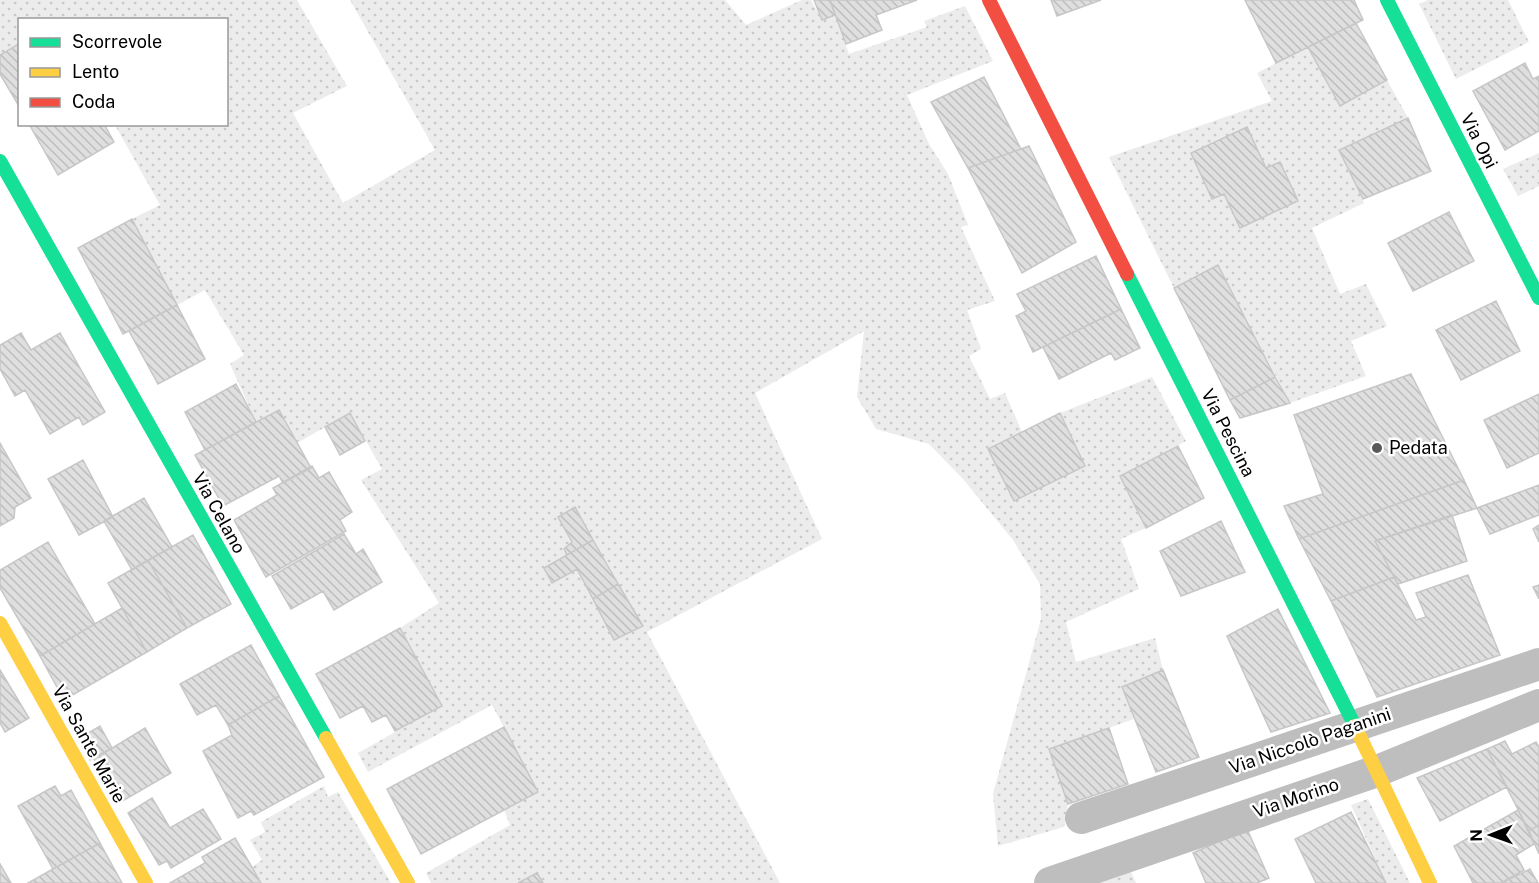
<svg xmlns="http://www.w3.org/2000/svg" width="1539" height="883" font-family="'Public Sans',sans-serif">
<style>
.grass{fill:url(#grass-dots)}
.building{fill:url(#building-back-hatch);stroke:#c7c7c7;stroke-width:1.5}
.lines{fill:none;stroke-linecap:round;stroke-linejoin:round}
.street{stroke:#bebebe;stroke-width:32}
.fast{stroke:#16e098;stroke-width:14}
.slow{stroke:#ffcf43;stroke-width:14}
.jam{stroke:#f24e42;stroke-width:14}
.poi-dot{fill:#595959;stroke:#fff;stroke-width:2}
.labels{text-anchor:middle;stroke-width:5;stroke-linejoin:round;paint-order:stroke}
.street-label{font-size:18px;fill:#000;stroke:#fff}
.poi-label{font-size:18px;fill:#000;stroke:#fff;text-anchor:start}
</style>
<defs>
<pattern id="grass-dots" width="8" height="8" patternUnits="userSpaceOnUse" patternTransform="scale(1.5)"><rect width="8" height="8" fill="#ececec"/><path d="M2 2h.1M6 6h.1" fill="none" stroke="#c9c9c9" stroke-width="1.8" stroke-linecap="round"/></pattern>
<pattern id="building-back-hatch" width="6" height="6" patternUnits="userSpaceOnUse" patternTransform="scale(1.5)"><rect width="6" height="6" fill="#dfdfdf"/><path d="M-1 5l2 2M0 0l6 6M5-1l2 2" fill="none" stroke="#bebebe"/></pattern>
</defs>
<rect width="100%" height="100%" fill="#fff"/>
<!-- grass -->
<path class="grass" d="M 0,0 L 297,0 L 347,86 L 293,113 L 343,203 L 435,150 L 350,0 L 725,0 L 746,25 L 802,0 L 811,0 L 822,20 L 835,15 L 849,54 L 927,27 L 924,21 L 965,6 L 993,61 L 907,95 L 929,144 L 948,174 L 968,225 L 961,227 L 995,301 L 967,310 L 981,349 L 969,356 L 990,399 L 1005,393 L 1022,432 L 988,450 L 1014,501 L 1085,466 L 1060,413 L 1152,377 L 1186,441 L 1120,476 L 1146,528 L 1121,539 L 1139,589 L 1066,622 L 1076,662 L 1155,638 L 1163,670 L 1122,687 L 1134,719 L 1049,749 L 1068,804 L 1064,827 L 998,846 L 993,794 L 1041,619 L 1040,584 L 1013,540 L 963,479 L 929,444 L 876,429 L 857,397 L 864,331 L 755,393 L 822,539 L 647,632 L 780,883 L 543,883 L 537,873 L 518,883 L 431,883 L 426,873 L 510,825 L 504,810 L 538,791 L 492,705 L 368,772 L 358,753 L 441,706 L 400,628 L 439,603 L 361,480 L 382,469 L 350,413 L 297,443 L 279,410 L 256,422 L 230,364 L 244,355 L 205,290 L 177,305 L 132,219 L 160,205 L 115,125 L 226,124 L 226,20 L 20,20 L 19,44 L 0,56 Z
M 1428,0 L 1508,0 L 1529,42 L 1456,79 L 1419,4 Z
M 1308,47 L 1340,106 L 1387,80 L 1408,118 L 1339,150 L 1364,203 L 1312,228 L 1340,294 L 1366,284 L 1387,326 L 1351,341 L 1366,376 L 1290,403 L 1218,266 L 1174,288 L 1109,157 L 1272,101 L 1257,73 Z
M 1539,153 L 1539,186 L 1518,196 L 1503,169 Z
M 324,786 L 328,797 L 338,792 L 391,883 L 261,883 L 252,867 L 262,860 L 250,840 L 265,832 L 261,822 Z
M 1368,799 L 1410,883 L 1386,883 L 1351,805 Z
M 1130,870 L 1136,883 L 1092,883 Z"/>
<!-- building -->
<path class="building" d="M 814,0 L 830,0 L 835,15 L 822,20 Z
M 830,0 L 917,0 L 876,15 L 882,30 L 846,44 Z
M 1051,0 L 1101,0 L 1057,16 Z
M 1245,0 L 1354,0 L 1363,20 L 1276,63 Z
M 1356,23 L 1387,80 L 1340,106 L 1308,47 Z
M 20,43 L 20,108 L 0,74 L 0,55 Z
M 1525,63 L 1533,79 L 1539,76 L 1539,131 L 1505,150 L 1473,91 Z
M 984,77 L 1021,149 L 968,168 L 931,102 Z
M 1408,118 L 1431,171 L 1363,199 L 1339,150 Z
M 29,124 L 104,124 L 114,142 L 58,175 Z
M 1247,127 L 1266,168 L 1280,162 L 1298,201 L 1240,228 L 1224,194 L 1212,199 L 1191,153 Z
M 1029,146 L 1076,242 L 1022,273 L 968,168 Z
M 1449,212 L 1474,261 L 1413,291 L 1388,243 Z
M 132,219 L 177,305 L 123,334 L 78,248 Z
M 1096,256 L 1121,309 L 1033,352 L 1016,316 L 1026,311 L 1017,294 Z
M 1218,265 L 1275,377 L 1230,400 L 1174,288 Z
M 1496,301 L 1520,351 L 1461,380 L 1436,330 Z
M 177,305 L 205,359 L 158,384 L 129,331 Z
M 1121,309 L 1140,348 L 1115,360 L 1111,353 L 1059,379 L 1043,347 Z
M 21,333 L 31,350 L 60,333 L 105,412 L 83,425 L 79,417 L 50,434 L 25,390 L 15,396 L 0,369 L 0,345 Z
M 1411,374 L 1464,480 L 1299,539 L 1284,506 L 1323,494 L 1294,415 Z
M 1275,377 L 1290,403 L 1240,418 L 1230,400 Z
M 236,384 L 256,422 L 205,450 L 185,412 Z
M 1539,394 L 1539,453 L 1507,468 L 1484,420 Z
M 279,410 L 311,468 L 283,483 L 279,476 L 223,506 L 195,455 Z
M 350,413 L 365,441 L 340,455 L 325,427 Z
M 1060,413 L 1085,466 L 1014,501 L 988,449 Z
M 0,443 L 31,498 L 15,507 L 14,518 L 0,526 Z
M 1178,446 L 1204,498 L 1146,528 L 1120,476 Z
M 83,460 L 113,517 L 79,535 L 48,479 Z
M 312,466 L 319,478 L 329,472 L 352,512 L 340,520 L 346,531 L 266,577 L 234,520 L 277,495 L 273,488 Z
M 1464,480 L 1477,508 L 1375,541 L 1394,577 L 1331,601 L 1299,539 Z
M 1539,485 L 1539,515 L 1490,534 L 1477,508 Z
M 144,498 L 172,547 L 132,570 L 104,521 Z
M 575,507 L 593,540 L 567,555 L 564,549 L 572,542 L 558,517 Z
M 1452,515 L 1467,561 L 1398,584 L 1375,541 Z
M 1221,521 L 1245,572 L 1181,596 L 1160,551 Z
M 1539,525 L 1539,542 L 1533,529 Z
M 344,534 L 356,554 L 363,549 L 382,582 L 334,610 L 323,591 L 291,609 L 272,576 Z
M 193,535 L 231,604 L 187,628 L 148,560 Z
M 593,540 L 618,584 L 593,599 L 577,569 L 552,583 L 544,568 Z
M 48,542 L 95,624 L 40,656 L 0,588 L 0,570 Z
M 148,560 L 187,628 L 147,652 L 108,583 Z
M 1468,575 L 1500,655 L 1377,697 L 1331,601 L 1394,577 L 1416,620 L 1426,617 L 1416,593 Z
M 618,584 L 643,626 L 614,640 L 593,599 Z
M 1539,585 L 1539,599 L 1533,587 Z
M 122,608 L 147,652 L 64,700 L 40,656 Z
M 1278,609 L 1330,713 L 1271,732 L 1227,636 Z
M 400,628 L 442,706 L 395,731 L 386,715 L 372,722 L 363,706 L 340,718 L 316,674 Z
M 251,645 L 279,696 L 228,725 L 216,705 L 197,715 L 180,684 Z
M 0,670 L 29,718 L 5,732 L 0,723 Z
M 1163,670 L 1199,757 L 1156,772 L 1122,687 Z
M 279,696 L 324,777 L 254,815 L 251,811 L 238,818 L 203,751 L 232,735 L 228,725 Z
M 100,726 L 112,748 L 90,760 L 78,739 Z
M 504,727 L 538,792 L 421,854 L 387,789 Z
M 145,728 L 171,773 L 119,803 L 94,759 Z
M 1109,728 L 1128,784 L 1068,804 L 1049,749 Z
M 1505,741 L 1512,754 L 1536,742 L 1539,747 L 1539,825 L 1529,831 L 1487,749 Z
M 1487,749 L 1507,787 L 1440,821 L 1417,778 Z
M 55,786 L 61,796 L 71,790 L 100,843 L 53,869 L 18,806 Z
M 152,798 L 170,828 L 203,809 L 221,839 L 171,868 L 167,861 L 159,865 L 128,813 Z
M 1518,810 L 1534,844 L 1516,855 L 1524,870 L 1501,883 L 1473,883 L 1454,846 Z
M 1351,812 L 1386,883 L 1316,883 L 1295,839 Z
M 1539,825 L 1539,854 L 1529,831 Z
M 1247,829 L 1269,878 L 1257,883 L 1206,883 L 1193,853 Z
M 235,838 L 261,883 L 170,883 L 205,863 L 202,857 Z
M 100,843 L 122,883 L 28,883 L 53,869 Z
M 0,864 L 11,883 L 0,883 Z
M 1530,869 L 1538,883 L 1502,883 Z
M 537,873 L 543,883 L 518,883 Z"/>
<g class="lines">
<!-- street -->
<path class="street" d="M 1081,818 L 1539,664
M 1050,883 L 1377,771 L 1539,705"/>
<!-- fast -->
<path class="fast" d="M 1387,0 L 1539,298
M 0,161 L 326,738
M 1127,274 L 1355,726"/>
<!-- slow -->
<path class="slow" d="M 0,623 L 146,883
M 1355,726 L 1430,883
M 326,738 L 408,883"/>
<!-- jam -->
<path class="jam" d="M 989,0 L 1127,274"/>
</g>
<!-- markers -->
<circle class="poi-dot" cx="1377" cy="448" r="6"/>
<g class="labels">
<!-- street labels -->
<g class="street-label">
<text transform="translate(1479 141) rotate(63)" y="6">Via Opi</text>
<text transform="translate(1228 433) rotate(63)" y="6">Via Pescina</text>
<text transform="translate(219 513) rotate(61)" y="6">Via Celano</text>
<text transform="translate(1310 741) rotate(-19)" y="6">Via Niccolò Paganini</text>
<text transform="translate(89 744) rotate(61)" y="6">Via Sante Marie</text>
<text transform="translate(1296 798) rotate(-19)" y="6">Via Morino</text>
</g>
<!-- poi labels -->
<g class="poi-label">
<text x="1389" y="454">Pedata</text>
</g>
</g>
<!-- legend -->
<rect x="18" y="18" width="210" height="108" fill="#ffffff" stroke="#999999" stroke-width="1.5"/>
<rect x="30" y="38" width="30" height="9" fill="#16e098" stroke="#999999" stroke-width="1.5"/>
<text x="72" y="48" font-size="18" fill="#000000">Scorrevole</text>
<rect x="30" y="68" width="30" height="9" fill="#ffcf43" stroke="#999999" stroke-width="1.5"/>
<text x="72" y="78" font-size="18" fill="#000000">Lento</text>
<rect x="30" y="98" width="30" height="9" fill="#f24e42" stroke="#999999" stroke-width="1.5"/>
<text x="72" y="108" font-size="18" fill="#000000">Coda</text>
<!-- north arrow -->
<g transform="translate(1491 835) rotate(269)" stroke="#ffffff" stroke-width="4.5" paint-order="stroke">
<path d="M0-4.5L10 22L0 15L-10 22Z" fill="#000000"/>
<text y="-9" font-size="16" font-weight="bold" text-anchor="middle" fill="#000000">N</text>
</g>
</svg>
